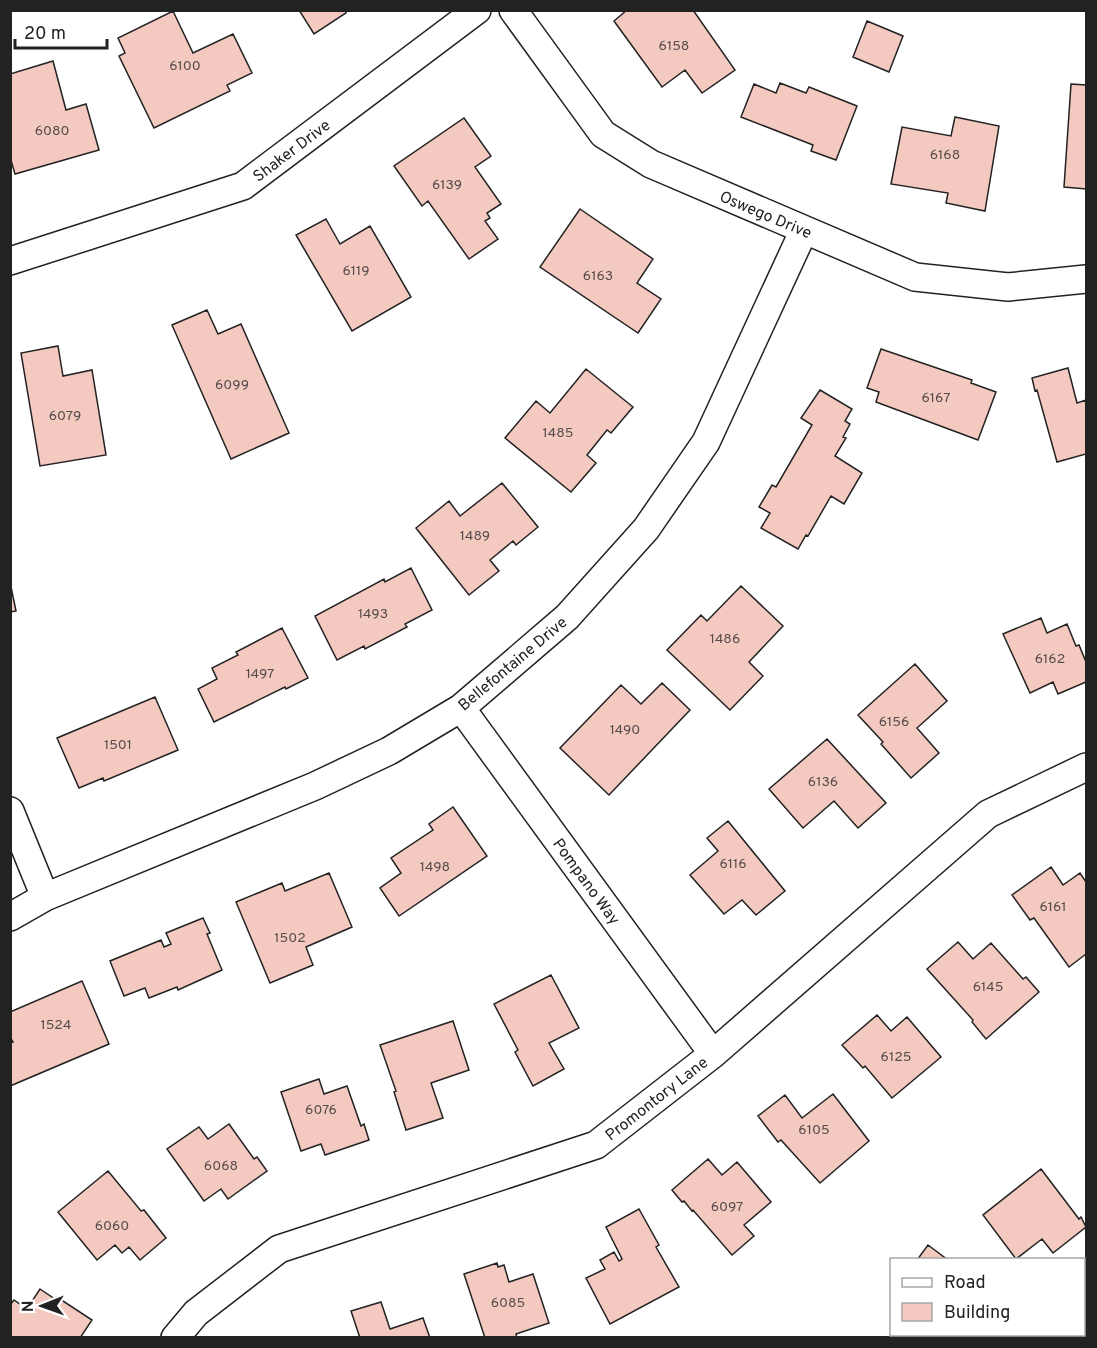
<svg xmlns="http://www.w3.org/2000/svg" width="1097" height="1348" font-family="Overpass,sans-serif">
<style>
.building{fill:#f3c9c0;stroke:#222;stroke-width:1.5}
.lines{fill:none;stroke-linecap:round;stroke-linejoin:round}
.minor-casing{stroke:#222;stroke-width:30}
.minor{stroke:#fff;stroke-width:27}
.labels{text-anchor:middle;stroke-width:4.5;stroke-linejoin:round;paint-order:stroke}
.number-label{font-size:14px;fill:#564c4a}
.street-label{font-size:16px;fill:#222;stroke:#fff}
</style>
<rect width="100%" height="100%" fill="#fff"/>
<!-- building -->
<path class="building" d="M 299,10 L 345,10 L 346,13 L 314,34 Z
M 627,10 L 693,10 L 735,70 L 702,93 L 685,70 L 662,87 L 614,21 Z
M 173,11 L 193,53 L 233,34 L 252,73 L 227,85 L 230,91 L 154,128 L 119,56 L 125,53 L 118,38 Z
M 867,21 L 903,36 L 889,72 L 853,57 Z
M 53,61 L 66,110 L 86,104 L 99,150 L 15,174 L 10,157 L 10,74 Z
M 780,83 L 806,93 L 809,87 L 857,106 L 836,160 L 811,151 L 813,145 L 741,117 L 754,84 L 776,93 Z
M 1071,84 L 1086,85 L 1086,189 L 1064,187 Z
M 955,117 L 999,126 L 985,211 L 946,203 L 948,193 L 891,184 L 902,127 L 951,136 Z
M 464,118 L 491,156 L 475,167 L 501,204 L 487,213 L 490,218 L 485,221 L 498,239 L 469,259 L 428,201 L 422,206 L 394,166 Z
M 580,209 L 653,259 L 637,283 L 661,299 L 638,333 L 540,267 Z
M 326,219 L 340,244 L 370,226 L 411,297 L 352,331 L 296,235 Z
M 207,310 L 218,334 L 241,324 L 289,433 L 231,459 L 172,325 Z
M 58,346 L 63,376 L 92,370 L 106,455 L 40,466 L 21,353 Z
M 881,349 L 972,380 L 971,383 L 996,392 L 978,440 L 876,402 L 879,392 L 867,388 Z
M 1068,368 L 1077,403 L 1086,400 L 1086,454 L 1057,462 L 1037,390 L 1035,391 L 1032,378 Z
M 586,369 L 633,407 L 611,433 L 607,430 L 587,455 L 596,463 L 571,492 L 505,438 L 536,401 L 550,413 Z
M 820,390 L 852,409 L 845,421 L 850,424 L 843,437 L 846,438 L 835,456 L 862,473 L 844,504 L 831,496 L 808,536 L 806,535 L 798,549 L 761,528 L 770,513 L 759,507 L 772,485 L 776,487 L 812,425 L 801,418 Z
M 502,483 L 538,527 L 516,545 L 513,541 L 490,560 L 499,571 L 469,595 L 416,528 L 449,501 L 460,516 Z
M 411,568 L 432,610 L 405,624 L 407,627 L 365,649 L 364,646 L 337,660 L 315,616 L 384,579 L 385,582 Z
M 10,582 L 16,611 L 10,612 Z
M 741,586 L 783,626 L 749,662 L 763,676 L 730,710 L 667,650 L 701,615 L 707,621 Z
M 1041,618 L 1047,633 L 1067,624 L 1076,646 L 1079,645 L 1086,662 L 1086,682 L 1058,694 L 1053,682 L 1030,693 L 1003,634 Z
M 282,628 L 308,678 L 286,689 L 285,687 L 214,722 L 198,689 L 217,679 L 212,668 L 238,655 L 236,652 Z
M 915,664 L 947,701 L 917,728 L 939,753 L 911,778 L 881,744 L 883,742 L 858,715 Z
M 662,683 L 690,710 L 609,795 L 560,748 L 621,685 L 641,704 Z
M 155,697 L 178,750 L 104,781 L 103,778 L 79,788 L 57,738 Z
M 827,739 L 886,803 L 858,828 L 834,801 L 803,828 L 769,789 Z
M 453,807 L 487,856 L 399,916 L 380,888 L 401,873 L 391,858 L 433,830 L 429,824 Z
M 728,821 L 785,891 L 756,915 L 742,900 L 724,914 L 690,875 L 718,851 L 707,838 Z
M 1051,867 L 1063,885 L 1080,873 L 1086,882 L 1086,954 L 1069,967 L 1034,918 L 1030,920 L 1012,895 Z
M 329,873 L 352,927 L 306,947 L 313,965 L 270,983 L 236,902 L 282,883 L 285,891 Z
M 203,918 L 210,933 L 207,934 L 222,970 L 178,990 L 177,987 L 149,998 L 145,988 L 124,996 L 110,961 L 161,940 L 164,947 L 171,944 L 166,933 Z
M 958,942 L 973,959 L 991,943 L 1023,979 L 1026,977 L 1039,992 L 986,1039 L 972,1022 L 973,1020 L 927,969 Z
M 551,975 L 579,1028 L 549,1043 L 564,1069 L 533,1086 L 515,1052 L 518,1050 L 494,1004 Z
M 82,981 L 109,1044 L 10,1086 L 10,1043 L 13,1042 L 10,1037 L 10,1012 Z
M 877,1015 L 891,1031 L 907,1017 L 941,1057 L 892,1098 L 865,1066 L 863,1068 L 842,1045 Z
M 453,1021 L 469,1070 L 431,1083 L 443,1118 L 406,1130 L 394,1092 L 396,1091 L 380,1045 Z
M 319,1079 L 324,1094 L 347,1086 L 361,1126 L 364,1124 L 369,1140 L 325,1155 L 321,1144 L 301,1151 L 281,1092 Z
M 833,1094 L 869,1141 L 820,1183 L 781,1140 L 778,1142 L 758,1116 L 785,1095 L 802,1118 Z
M 229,1124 L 254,1159 L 257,1157 L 267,1171 L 228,1199 L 221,1189 L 204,1201 L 167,1149 L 199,1127 L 208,1139 Z
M 708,1159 L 722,1175 L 737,1162 L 771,1202 L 744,1225 L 754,1236 L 732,1255 L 693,1210 L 692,1211 L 684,1201 L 682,1202 L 672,1190 Z
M 1041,1169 L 1079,1219 L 1081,1217 L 1086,1227 L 1053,1253 L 1042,1239 L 1016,1259 L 983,1215 Z
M 108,1171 L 141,1211 L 144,1210 L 166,1238 L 140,1260 L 129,1247 L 122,1253 L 115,1245 L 97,1260 L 58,1212 Z
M 639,1209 L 659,1245 L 656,1247 L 679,1287 L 610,1324 L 586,1278 L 605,1269 L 600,1260 L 614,1252 L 619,1261 L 622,1259 L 606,1227 Z
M 928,1245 L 948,1260 L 917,1260 Z
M 497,1263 L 498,1267 L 504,1265 L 509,1282 L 533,1274 L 549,1323 L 516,1334 L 517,1338 L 485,1338 L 464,1274 Z
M 40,1289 L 58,1301 L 60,1299 L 92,1320 L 80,1338 L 10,1338 L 10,1305 L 14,1300 L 27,1309 Z
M 381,1302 L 390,1329 L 423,1318 L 430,1338 L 360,1338 L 351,1311 Z
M 919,1334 L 965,1334 L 962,1338 L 917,1338 Z"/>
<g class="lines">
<!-- minor casing -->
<g class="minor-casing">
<path id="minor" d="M 513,10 L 603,134 L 651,164 L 915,277 L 1008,287 L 1086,279
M 10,261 L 243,186 L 477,10
M 461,708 L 713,1054
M 10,811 L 45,897
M 10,917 L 45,897 L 315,786 L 389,751 L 461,708 L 567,617 L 646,529 L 706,442 L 804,230
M 175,1338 L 196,1313 L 279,1249 L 596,1145 L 713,1054 L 988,814 L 1086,767
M 1084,1338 L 1086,1334"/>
</g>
<!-- minor -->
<use href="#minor" class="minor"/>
</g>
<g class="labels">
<!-- number labels -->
<g class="number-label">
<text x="674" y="50">6158</text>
<text x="185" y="70">6100</text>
<text x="52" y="135">6080</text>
<text x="945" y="159">6168</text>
<text x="447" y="189">6139</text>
<text x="356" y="275">6119</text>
<text x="598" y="280">6163</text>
<text x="232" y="389">6099</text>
<text x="936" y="402">6167</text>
<text x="65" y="420">6079</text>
<text x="558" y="437">1485</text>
<text x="475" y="540">1489</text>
<text x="373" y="618">1493</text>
<text x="725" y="643">1486</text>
<text x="1050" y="663">6162</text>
<text x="260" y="678">1497</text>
<text x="894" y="726">6156</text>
<text x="625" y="734">1490</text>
<text x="118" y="749">1501</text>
<text x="823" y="786">6136</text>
<text x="733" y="868">6116</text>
<text x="435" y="871">1498</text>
<text x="1053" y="911">6161</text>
<text x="290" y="942">1502</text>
<text x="988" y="991">6145</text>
<text x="56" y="1029">1524</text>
<text x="896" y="1061">6125</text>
<text x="321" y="1114">6076</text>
<text x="814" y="1134">6105</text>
<text x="221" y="1170">6068</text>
<text x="727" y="1211">6097</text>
<text x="112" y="1230">6060</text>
<text x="508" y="1307">6085</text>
</g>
<!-- street labels -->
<g class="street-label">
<text transform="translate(291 150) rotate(-37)" y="6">Shaker Drive</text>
<text transform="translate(766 214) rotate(23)" y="6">Oswego Drive</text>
<text transform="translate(512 663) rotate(-40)" y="6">Bellefontaine Drive</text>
<text transform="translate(587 881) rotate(54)" y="6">Pompano Way</text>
<text transform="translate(656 1098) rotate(-38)" y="6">Promontory Lane</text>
</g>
</g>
<!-- border -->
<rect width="1097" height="1348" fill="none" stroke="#222222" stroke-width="24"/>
<!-- legend -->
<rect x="890" y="1258" width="195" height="78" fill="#ffffff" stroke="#a7a7a7" stroke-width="1.5"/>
<rect x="902" y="1278" width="30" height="9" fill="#ffffff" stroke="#a7a7a7" stroke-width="1.5"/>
<text x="944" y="1288" font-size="18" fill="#222222">Road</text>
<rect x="902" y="1303" width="30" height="18" fill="#f3c9c0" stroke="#a7a7a7" stroke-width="1.5"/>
<text x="944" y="1318" font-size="18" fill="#222222">Building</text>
<!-- north arrow -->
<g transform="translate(42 1306) rotate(269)" stroke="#ffffff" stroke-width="4.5" paint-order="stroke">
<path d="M0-4.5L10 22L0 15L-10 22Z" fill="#222222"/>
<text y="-9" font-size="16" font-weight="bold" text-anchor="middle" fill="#222222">N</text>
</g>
<!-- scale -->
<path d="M15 39v9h92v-9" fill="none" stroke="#222222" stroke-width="3"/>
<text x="24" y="39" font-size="18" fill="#222222" stroke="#ffffff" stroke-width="4.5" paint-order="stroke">20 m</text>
</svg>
